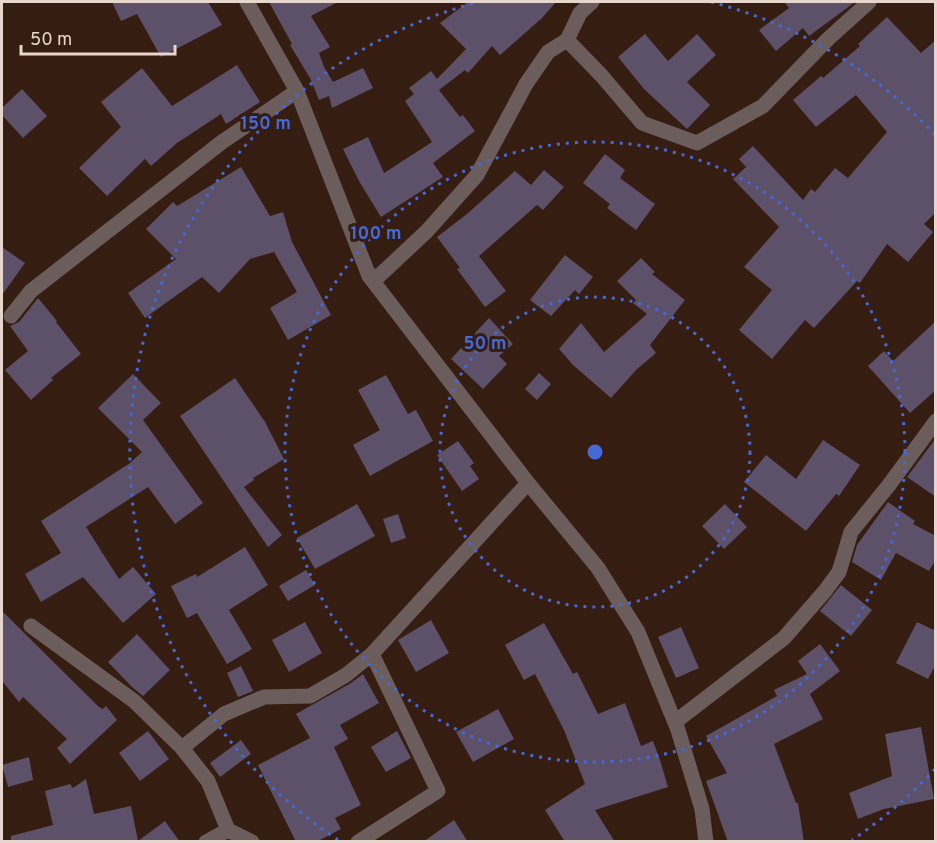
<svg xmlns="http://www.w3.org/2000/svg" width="937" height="843" font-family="Overpass,sans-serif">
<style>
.building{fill:#5d5069}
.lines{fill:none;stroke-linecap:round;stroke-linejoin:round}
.minor{stroke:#6c5d5d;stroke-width:15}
.ring{fill:none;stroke:#4569d6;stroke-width:3;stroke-dasharray:3 6}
.centre{fill:#4569d6;stroke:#351d11;stroke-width:3}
.ring-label{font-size:18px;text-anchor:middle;font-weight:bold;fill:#4569d6;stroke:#351d11;stroke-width:6;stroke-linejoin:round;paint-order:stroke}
</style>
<rect width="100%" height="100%" fill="#351d11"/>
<!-- building -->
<path class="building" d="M 112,2 L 208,2 L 222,25 L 161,57 L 137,14 L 121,21 Z
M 269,2 L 338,2 L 311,16 L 330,47 L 319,53 L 324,67 L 333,82 L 363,68 L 373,88 L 332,108 L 329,96 L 319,100 L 310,78 L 290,45 L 292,44 Z
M 468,2 L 556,2 L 542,18 L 500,55 L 492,46 L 468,73 L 465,70 L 439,90 L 460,117 L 463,115 L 475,131 L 433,163 L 443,177 L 381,217 L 359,181 L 343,149 L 368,137 L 384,173 L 432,142 L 405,101 L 414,94 L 409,88 L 431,71 L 437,79 L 466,49 L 440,23 Z
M 784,2 L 855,2 L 809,36 L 803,28 L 776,51 L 759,30 L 789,8 Z
M 887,17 L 921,53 L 936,40 L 936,212 L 924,224 L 933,232 L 908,262 L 887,244 L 860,283 L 857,281 L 814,328 L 805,320 L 772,359 L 739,330 L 772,290 L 744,267 L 779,227 L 733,179 L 746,167 L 739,159 L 753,146 L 803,200 L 811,189 L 815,192 L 835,168 L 848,178 L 887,132 L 856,95 L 816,127 L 793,100 L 821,76 L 823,78 L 860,46 L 858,44 Z
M 645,34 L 668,61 L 697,34 L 716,55 L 687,82 L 710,105 L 687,129 L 644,89 L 618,57 Z
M 237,65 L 260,102 L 226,124 L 221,114 L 177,143 L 151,166 L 145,159 L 107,196 L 79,168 L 121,127 L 101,102 L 142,68 L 172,106 Z
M 22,89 L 47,116 L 23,138 L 2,115 L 2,108 Z
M 605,154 L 625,170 L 620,178 L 655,204 L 636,230 L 607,208 L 610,204 L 583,183 Z
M 241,167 L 270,216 L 283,212 L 292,242 L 331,315 L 288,340 L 270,308 L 297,292 L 274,252 L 250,259 L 219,293 L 202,277 L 145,318 L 128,293 L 176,259 L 146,229 L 173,202 L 177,206 Z
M 544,170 L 564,187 L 543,210 L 537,205 L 479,256 L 506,291 L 485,307 L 457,269 L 460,268 L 437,237 L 467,214 L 515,171 L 531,185 Z
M 2,247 L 25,263 L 2,295 Z
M 565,255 L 593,277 L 579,294 L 575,290 L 551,316 L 530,300 Z
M 641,258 L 655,272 L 652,274 L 685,300 L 650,345 L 656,353 L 636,370 L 611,398 L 573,365 L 559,349 L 581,323 L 604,352 L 647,314 L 633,303 L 636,300 L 617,281 Z
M 38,298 L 57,321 L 56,322 L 81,354 L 51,378 L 53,380 L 31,400 L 5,370 L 28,351 L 10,326 L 19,322 Z
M 489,318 L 513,344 L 499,356 L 507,364 L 483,389 L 451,359 Z
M 936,321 L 936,390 L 910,413 L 868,366 L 884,351 L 893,361 Z
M 539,373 L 551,384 L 537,400 L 525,389 Z
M 133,374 L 161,403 L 143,420 L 203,503 L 175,524 L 148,487 L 86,527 L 119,579 L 133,567 L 156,594 L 123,623 L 83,577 L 41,602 L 25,574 L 61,553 L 41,521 L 130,463 L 142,452 L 98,408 Z
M 386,375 L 408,414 L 416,410 L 433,441 L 370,476 L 353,445 L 380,430 L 358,390 Z
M 235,378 L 265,422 L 284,459 L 253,478 L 254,480 L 244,487 L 282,535 L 268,547 L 180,416 Z
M 936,438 L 936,497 L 907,477 Z
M 823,440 L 860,465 L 839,496 L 836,494 L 806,531 L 744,482 L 766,455 L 796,479 Z
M 458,441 L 474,463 L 470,466 L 479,479 L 462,491 L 437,455 Z
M 888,502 L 915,521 L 913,524 L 936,536 L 936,559 L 929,571 L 896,553 L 881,580 L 852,562 L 857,545 Z
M 357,504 L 375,536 L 315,569 L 297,538 Z
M 725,504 L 747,527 L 724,549 L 702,526 Z
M 398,514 L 406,538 L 391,543 L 383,519 Z
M 245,547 L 268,585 L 229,610 L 252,649 L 227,664 L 197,613 L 187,618 L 171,586 L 196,574 L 197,577 Z
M 306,570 L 315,585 L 288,601 L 279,586 Z
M 841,585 L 872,610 L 851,636 L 820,611 Z
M 2,611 L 99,707 L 103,709 L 106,706 L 117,720 L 70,764 L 57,748 L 67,739 L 23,697 L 19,702 L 2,681 Z
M 431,620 L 449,653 L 416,672 L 398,640 Z
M 305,622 L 322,653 L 289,672 L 272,640 Z
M 917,622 L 936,631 L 936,664 L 928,679 L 896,663 Z
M 544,623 L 573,674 L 577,672 L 598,714 L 625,703 L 641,746 L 653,741 L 660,760 L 668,787 L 595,810 L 615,842 L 565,842 L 545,810 L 585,784 L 564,730 L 535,674 L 524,680 L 505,645 Z
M 681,627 L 699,668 L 676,678 L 658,637 Z
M 137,634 L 170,670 L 143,696 L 132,687 L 108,662 Z
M 820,644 L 840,671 L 810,694 L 823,719 L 774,744 L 796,803 L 798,803 L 804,842 L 728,842 L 706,781 L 727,773 L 706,736 L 777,696 L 774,690 L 807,674 L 798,661 Z
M 241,666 L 253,691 L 238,697 L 227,673 Z
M 363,674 L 379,703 L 340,725 L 348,739 L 334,747 L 361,805 L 335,818 L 341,829 L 316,842 L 296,842 L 258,765 L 310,738 L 296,714 L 351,683 Z
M 498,709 L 514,739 L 473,762 L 456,732 Z
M 921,727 L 934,799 L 884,809 L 858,819 L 849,793 L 892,776 L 885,734 Z
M 148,731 L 169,759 L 140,781 L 119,753 Z
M 397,731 L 411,758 L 386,772 L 371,747 Z
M 241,740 L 251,754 L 220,777 L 210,763 Z
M 29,757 L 33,780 L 8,787 L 2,765 Z
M 86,779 L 94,814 L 131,806 L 138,841 L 165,821 L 180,842 L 11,842 L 11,836 L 53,825 L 45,791 L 70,784 L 73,788 Z
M 454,820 L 468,842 L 423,842 Z"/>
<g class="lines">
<!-- minor -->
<path class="minor" d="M 247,2 L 297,91 L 369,276 L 528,483 L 598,568 L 638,632 L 678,730 L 702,809 L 706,842
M 567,40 L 601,75 L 642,123 L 697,143 L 763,106 L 828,39 L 869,2
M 369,276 L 379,276 L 427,231 L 477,175 L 526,84 L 548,52 L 567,40 L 580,13 L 592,2
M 11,316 L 31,291 L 222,142 L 297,91
M 31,626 L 134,701 L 182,748 L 208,781 L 228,830 L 252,842
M 675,722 L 784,638 L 825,591 L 839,572 L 851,532 L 889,485 L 936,421
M 182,748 L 224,714 L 264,697 L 310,696 L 346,675 L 372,654 L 528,483
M 206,842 L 228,830
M 358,842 L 438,791 L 372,654"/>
</g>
<!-- distance rings -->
<g class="ring">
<circle cx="595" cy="452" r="155"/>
<circle cx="595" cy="452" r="310"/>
<path d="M935 769A465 465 0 0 1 852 840M338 840A465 465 0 0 1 479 2M711 2A465 465 0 0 1 935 135"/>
</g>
<circle cx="595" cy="452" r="9" class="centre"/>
<g class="ring-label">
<text x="266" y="129">150 m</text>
<text x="376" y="239">100 m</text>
<text x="485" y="349">50 m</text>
</g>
<!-- border -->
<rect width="937" height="843" fill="none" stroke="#e7d6ce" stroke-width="6"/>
<!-- scale -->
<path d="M21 45v9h154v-9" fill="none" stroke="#e7d6ce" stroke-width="3"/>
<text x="30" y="45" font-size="18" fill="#e7d6ce" stroke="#351d11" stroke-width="4.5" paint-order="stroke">50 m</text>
</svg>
